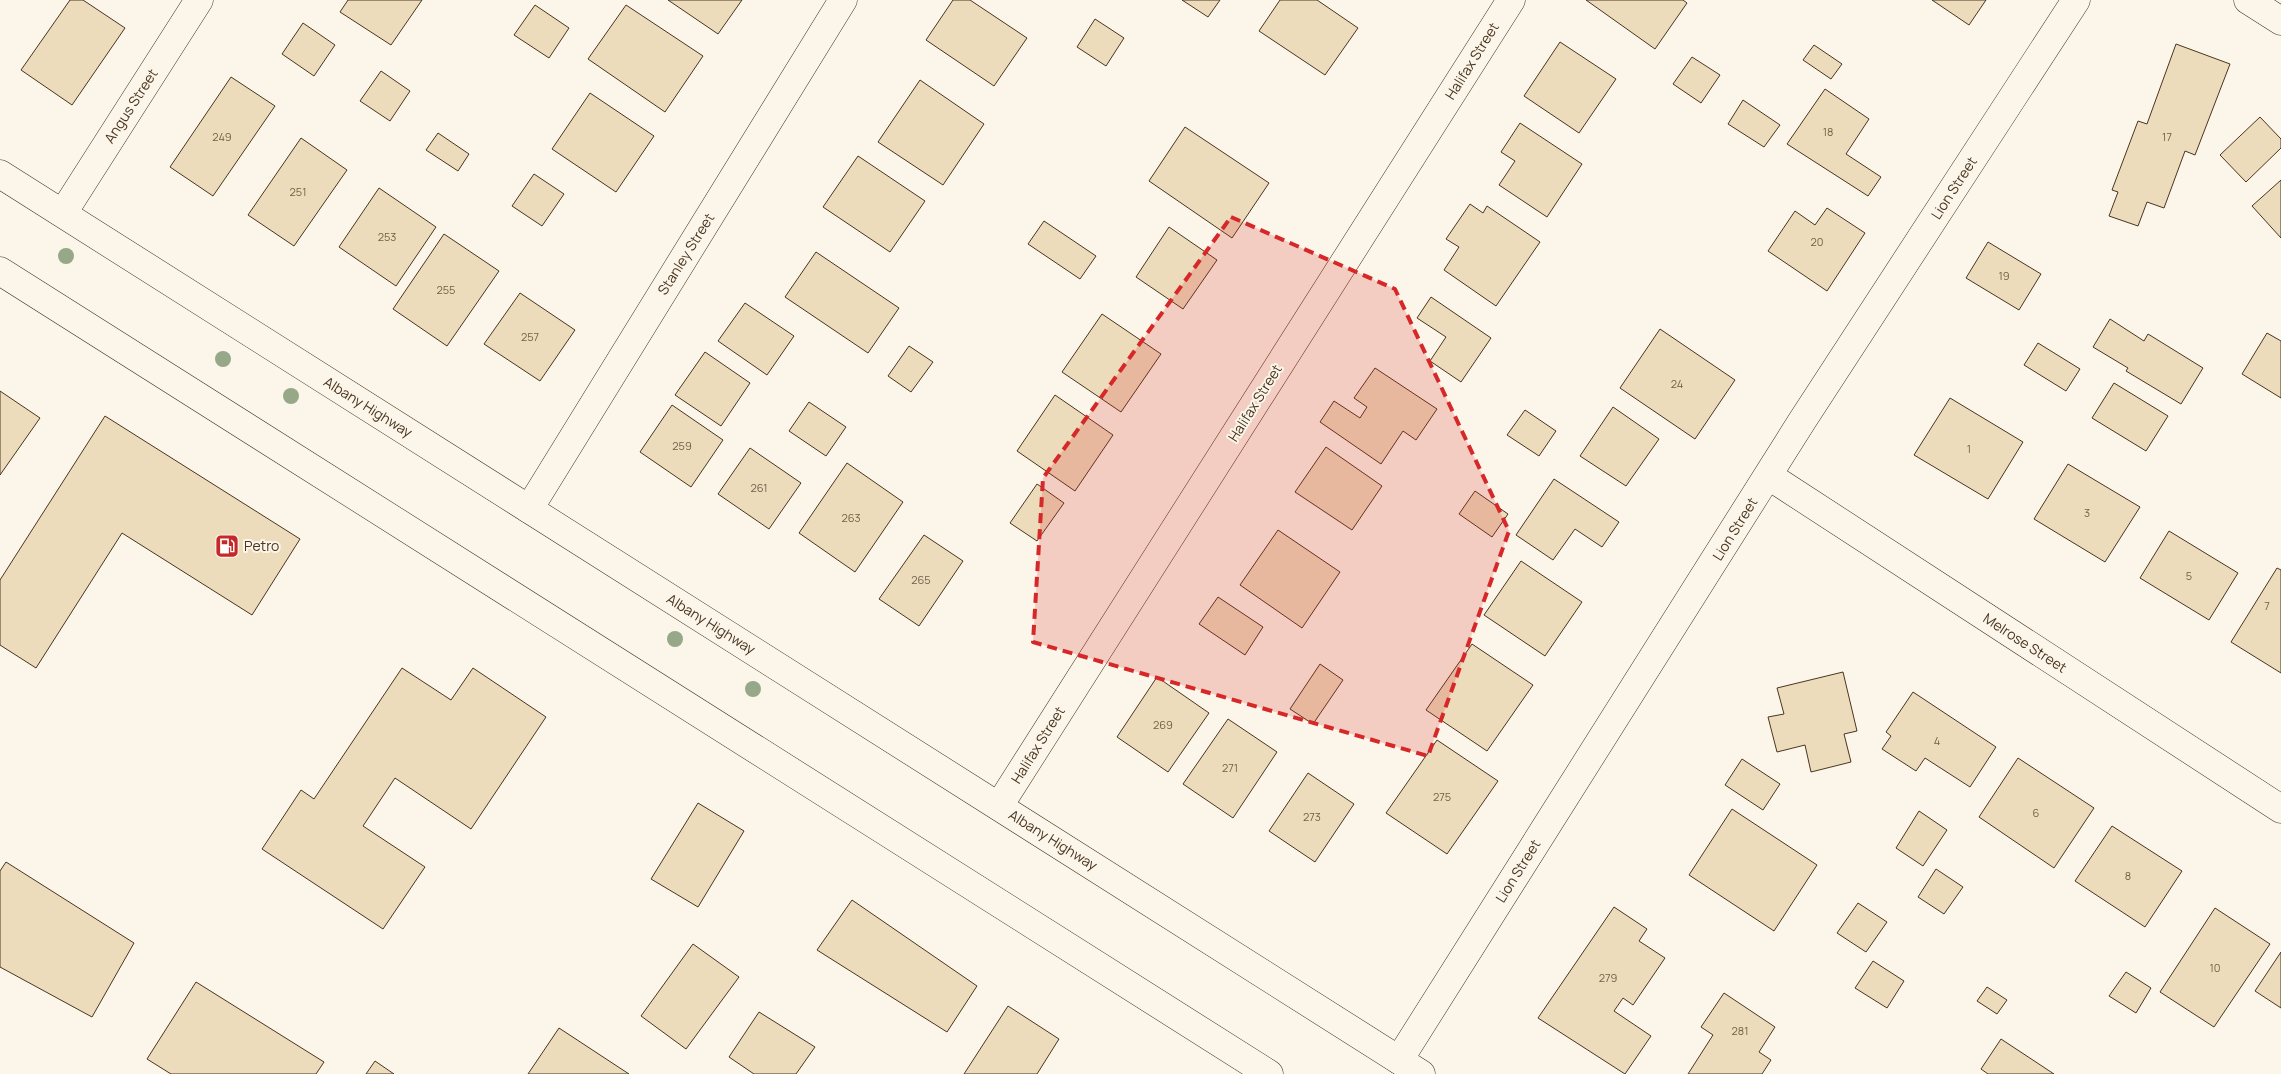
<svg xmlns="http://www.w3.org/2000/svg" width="2281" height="1074" font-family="Manrope,sans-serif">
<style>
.building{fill:#ecdcbc;stroke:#4a3520}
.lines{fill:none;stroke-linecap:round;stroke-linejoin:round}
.minor-casing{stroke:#4a3520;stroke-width:29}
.highway-casing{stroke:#4a3520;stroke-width:29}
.minor{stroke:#fbf6e9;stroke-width:28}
.highway{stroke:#fbf6e9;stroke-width:28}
.tree{fill:#96a887}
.marked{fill:#d62828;fill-opacity:0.2;stroke:#d62828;stroke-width:4;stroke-dasharray:10 6;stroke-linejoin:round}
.labels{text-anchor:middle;stroke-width:4;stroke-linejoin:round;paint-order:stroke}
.number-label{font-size:11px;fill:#725f47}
.street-label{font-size:14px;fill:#4a3520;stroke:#fbf6e9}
.poi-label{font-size:14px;fill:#4a3520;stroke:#fbf6e9;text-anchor:start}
</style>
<rect width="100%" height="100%" fill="#fbf6e9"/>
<!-- building -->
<path class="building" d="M 70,0 L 83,0 L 125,28 L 72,105 L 21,70 Z
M 348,0 L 422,0 L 391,45 L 340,12 Z
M 668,0 L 742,0 L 718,34 Z
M 953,0 L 970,0 L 1027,38 L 994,86 L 926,40 Z
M 1182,0 L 1220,0 L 1208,17 Z
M 1280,0 L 1317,0 L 1358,28 L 1325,75 L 1259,31 Z
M 1586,0 L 1683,0 L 1687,3 L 1655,49 Z
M 1932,0 L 1986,0 L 1969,25 Z
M 535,5 L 569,28 L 549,58 L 514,35 Z
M 626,5 L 703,56 L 665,112 L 588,59 Z
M 1095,19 L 1124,38 L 1106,66 L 1077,47 Z
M 303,23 L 335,45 L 314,76 L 282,54 Z
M 1560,42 L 1616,79 L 1579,133 L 1524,96 Z
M 2176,44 L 2230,64 L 2195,155 L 2185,151 L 2164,208 L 2147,202 L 2138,226 L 2109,216 L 2118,192 L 2112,190 L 2138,121 L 2147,124 Z
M 1814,45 L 1842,64 L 1831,79 L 1803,60 Z
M 1692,57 L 1720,75 L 1701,103 L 1673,84 Z
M 381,71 L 410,91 L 390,121 L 360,101 Z
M 231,77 L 275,106 L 213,196 L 170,167 Z
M 920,80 L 984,124 L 943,185 L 878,142 Z
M 1825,89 L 1869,119 L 1846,154 L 1881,177 L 1868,196 L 1787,144 Z
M 590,93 L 654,136 L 616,192 L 552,149 Z
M 1743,100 L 1780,125 L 1764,147 L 1728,124 Z
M 2260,117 L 2281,139 L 2281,148 L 2246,182 L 2220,155 Z
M 1520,123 L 1582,164 L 1547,217 L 1499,185 L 1515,161 L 1501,152 Z
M 1185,127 L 1269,183 L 1232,238 L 1149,181 Z
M 438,133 L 469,154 L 458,171 L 426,150 Z
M 301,138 L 347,170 L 294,246 L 248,215 Z
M 858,156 L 925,201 L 890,252 L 823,207 Z
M 534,174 L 564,194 L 542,226 L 512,206 Z
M 2281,180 L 2281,238 L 2252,206 Z
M 379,188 L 436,227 L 396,286 L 339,247 Z
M 1470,204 L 1483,213 L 1487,206 L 1540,242 L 1496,306 L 1444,270 L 1459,247 L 1446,239 Z
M 1827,208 L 1865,233 L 1827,291 L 1768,251 L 1795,211 L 1815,225 Z
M 1044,221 L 1096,256 L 1080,279 L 1028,244 Z
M 1169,227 L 1217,260 L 1183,309 L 1136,277 Z
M 444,234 L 499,271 L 447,346 L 393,309 Z
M 1988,242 L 2041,274 L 2019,310 L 1966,278 Z
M 816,252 L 899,308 L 868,353 L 785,297 Z
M 520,293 L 575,330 L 540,381 L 484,344 Z
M 1431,297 L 1491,338 L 1461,382 L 1430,361 L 1446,337 L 1417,318 Z
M 745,303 L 794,336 L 767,375 L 718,341 Z
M 1102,314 L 1161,354 L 1121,412 L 1062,372 Z
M 2110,319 L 2144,341 L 2148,334 L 2203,368 L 2181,404 L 2126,371 L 2128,368 L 2093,347 Z
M 1660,329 L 1735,380 L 1695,439 L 1620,388 Z
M 2267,333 L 2281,341 L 2281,398 L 2242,374 Z
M 2038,343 L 2080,369 L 2066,391 L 2024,365 Z
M 909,346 L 933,362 L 911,392 L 888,376 Z
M 705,352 L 750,383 L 721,426 L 675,395 Z
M 1375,368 L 1437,409 L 1416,440 L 1403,431 L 1381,464 L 1320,422 L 1334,401 L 1360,418 L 1367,407 L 1354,398 Z
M 2114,383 L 2168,416 L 2146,451 L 2092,418 Z
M 0,391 L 40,418 L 0,475 Z
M 1055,395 L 1113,435 L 1075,491 L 1017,451 Z
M 1950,398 L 2023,442 L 1988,499 L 1914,455 Z
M 809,402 L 846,427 L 826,456 L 789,431 Z
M 672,405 L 723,440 L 691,487 L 640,452 Z
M 1613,407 L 1659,439 L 1626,486 L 1580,456 Z
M 1525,410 L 1556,431 L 1539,456 L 1507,435 Z
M 105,416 L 300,539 L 252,615 L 122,533 L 36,668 L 0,645 L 0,580 Z
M 1326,447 L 1382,486 L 1352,530 L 1295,492 Z
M 750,448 L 801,483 L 769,529 L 718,494 Z
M 847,463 L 903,502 L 855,572 L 799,533 Z
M 2068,464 L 2140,507 L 2105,562 L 2034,519 Z
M 1554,479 L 1619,522 L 1602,547 L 1575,529 L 1553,560 L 1516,535 Z
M 1037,484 L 1064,503 L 1037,541 L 1010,523 Z
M 1475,491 L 1508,514 L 1492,537 L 1459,514 Z
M 1278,530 L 1340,572 L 1302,628 L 1240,585 Z
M 2169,531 L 2238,573 L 2209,620 L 2140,578 Z
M 924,535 L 963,561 L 919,626 L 879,599 Z
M 1521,561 L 1582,602 L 1545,656 L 1484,615 Z
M 2277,568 L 2281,570 L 2281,673 L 2231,642 Z
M 1218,597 L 1263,627 L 1245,655 L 1199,624 Z
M 1472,644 L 1533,685 L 1487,751 L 1426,710 Z
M 1320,664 L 1343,680 L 1313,724 L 1290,709 Z
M 402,668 L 451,700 L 473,668 L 546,717 L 471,829 L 395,778 L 363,826 L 425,867 L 383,929 L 262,849 L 301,790 L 314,799 Z
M 1843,672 L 1857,731 L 1844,734 L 1851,762 L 1811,772 L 1805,745 L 1777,752 L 1768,717 L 1784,714 L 1777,688 Z
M 1157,677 L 1209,713 L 1168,772 L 1117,737 Z
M 1913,692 L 1996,747 L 1970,787 L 1925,758 L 1916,771 L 1882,749 L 1891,736 L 1886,732 Z
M 1228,719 L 1277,752 L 1233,818 L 1183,784 Z
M 1437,740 L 1498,781 L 1447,854 L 1386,813 Z
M 2018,758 L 2094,808 L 2054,868 L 1979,817 Z
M 1742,759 L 1780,784 L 1763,810 L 1725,785 Z
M 1308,773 L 1354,804 L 1315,862 L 1269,831 Z
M 698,803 L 744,831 L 698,907 L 651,879 Z
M 1732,809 L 1817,865 L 1774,931 L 1689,875 Z
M 1919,811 L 1947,830 L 1923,866 L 1896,848 Z
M 2112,826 L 2182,871 L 2145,927 L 2075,881 Z
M 6,862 L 134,943 L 92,1017 L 0,967 L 0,871 Z
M 1936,869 L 1963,887 L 1944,914 L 1918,897 Z
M 852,900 L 977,986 L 947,1032 L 817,950 Z
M 1858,903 L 1887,922 L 1866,952 L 1837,933 Z
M 1614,907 L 1647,929 L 1639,941 L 1665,958 L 1633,1005 L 1623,998 L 1614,1011 L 1651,1036 L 1625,1074 L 1538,1018 Z
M 2215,908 L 2270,944 L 2214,1027 L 2160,992 Z
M 693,944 L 739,977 L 686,1049 L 641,1016 Z
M 2281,952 L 2281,1008 L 2255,991 Z
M 1873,961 L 1904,981 L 1887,1008 L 1855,988 Z
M 2126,972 L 2151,988 L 2136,1013 L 2109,996 Z
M 196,982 L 324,1062 L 316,1074 L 171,1074 L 147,1059 Z
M 1987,987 L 2007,1000 L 1997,1014 L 1977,1001 Z
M 1724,993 L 1775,1027 L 1759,1052 L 1771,1060 L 1762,1074 L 1688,1074 L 1713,1035 L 1701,1027 Z
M 1008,1006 L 1059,1039 L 1037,1074 L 964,1074 Z
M 759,1012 L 815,1047 L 796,1074 L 754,1074 L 729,1057 Z
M 559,1028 L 629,1074 L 528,1074 Z
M 2001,1039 L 2054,1074 L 1988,1074 L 1981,1069 Z
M 375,1061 L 394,1074 L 366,1074 Z"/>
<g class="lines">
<!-- minor casing -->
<g class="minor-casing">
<path id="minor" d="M 2248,0 L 2281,21
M 63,213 L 199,0
M 1769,476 L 2281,809
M 529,509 L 843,0
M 999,806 L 1511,0
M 1399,1060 L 1802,421 L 2076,0"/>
</g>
<!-- highway casing -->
<g class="highway-casing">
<path id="highway" d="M 0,174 L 1421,1074
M 0,271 L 1269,1074"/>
</g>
<!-- minor -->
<use href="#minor" class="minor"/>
<!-- highway -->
<use href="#highway" class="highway"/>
</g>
<!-- trees -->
<g class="tree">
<circle cx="66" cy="256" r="8"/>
<circle cx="223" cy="359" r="8"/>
<circle cx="291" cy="396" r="8"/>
<circle cx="675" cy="639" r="8"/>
<circle cx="753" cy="689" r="8"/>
</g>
<!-- marked area -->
<path class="marked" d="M 1231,217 L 1395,289 L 1509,531 L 1428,756 L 1033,642 L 1043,478 Z"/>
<!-- icons -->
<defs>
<g id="fuel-square" transform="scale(1.25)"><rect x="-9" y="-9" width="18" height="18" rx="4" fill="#c62828" stroke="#fbf6e9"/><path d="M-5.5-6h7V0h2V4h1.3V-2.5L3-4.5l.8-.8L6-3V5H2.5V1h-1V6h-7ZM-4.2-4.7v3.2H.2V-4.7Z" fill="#fff"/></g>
</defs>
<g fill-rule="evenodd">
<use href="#fuel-square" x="227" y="546"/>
</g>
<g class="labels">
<!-- number labels -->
<g class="number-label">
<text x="1828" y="136">18</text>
<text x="222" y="141">249</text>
<text x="2167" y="141">17</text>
<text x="298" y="196">251</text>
<text x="387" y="241">253</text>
<text x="1817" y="246">20</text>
<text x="2004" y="280">19</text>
<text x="446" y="294">255</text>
<text x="530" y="341">257</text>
<text x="1677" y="388">24</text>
<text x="682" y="450">259</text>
<text x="1969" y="453">1</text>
<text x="759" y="492">261</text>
<text x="2087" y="517">3</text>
<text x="851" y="522">263</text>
<text x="2189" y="580">5</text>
<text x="921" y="584">265</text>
<text x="2267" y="610">7</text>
<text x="1163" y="729">269</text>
<text x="1937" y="745">4</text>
<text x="1230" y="772">271</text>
<text x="1442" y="801">275</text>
<text x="2036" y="817">6</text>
<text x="1312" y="821">273</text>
<text x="2128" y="880">8</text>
<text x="2215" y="972">10</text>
<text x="1608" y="982">279</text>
<text x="1740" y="1035">281</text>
</g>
<!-- street labels -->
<g class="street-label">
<text transform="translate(1472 61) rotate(-58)" y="5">Halifax Street</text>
<text transform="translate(131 106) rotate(-57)" y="5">Angus Street</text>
<text transform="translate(1954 188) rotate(-57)" y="5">Lion Street</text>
<text transform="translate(686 254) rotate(-58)" y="5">Stanley Street</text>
<text transform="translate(1255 403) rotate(-58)" y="5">Halifax Street</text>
<text transform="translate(368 407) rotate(32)" y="5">Albany Highway</text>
<text transform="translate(1735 529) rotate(-58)" y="5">Lion Street</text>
<text transform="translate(711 624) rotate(32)" y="5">Albany Highway</text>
<text transform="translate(2025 643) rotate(33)" y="5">Melrose Street</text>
<text transform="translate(1038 745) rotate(-58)" y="5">Halifax Street</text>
<text transform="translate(1053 840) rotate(32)" y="5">Albany Highway</text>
<text transform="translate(1518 871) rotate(-58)" y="5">Lion Street</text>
</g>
<!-- poi labels -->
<g class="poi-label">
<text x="244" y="551">Petro</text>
</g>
</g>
</svg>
